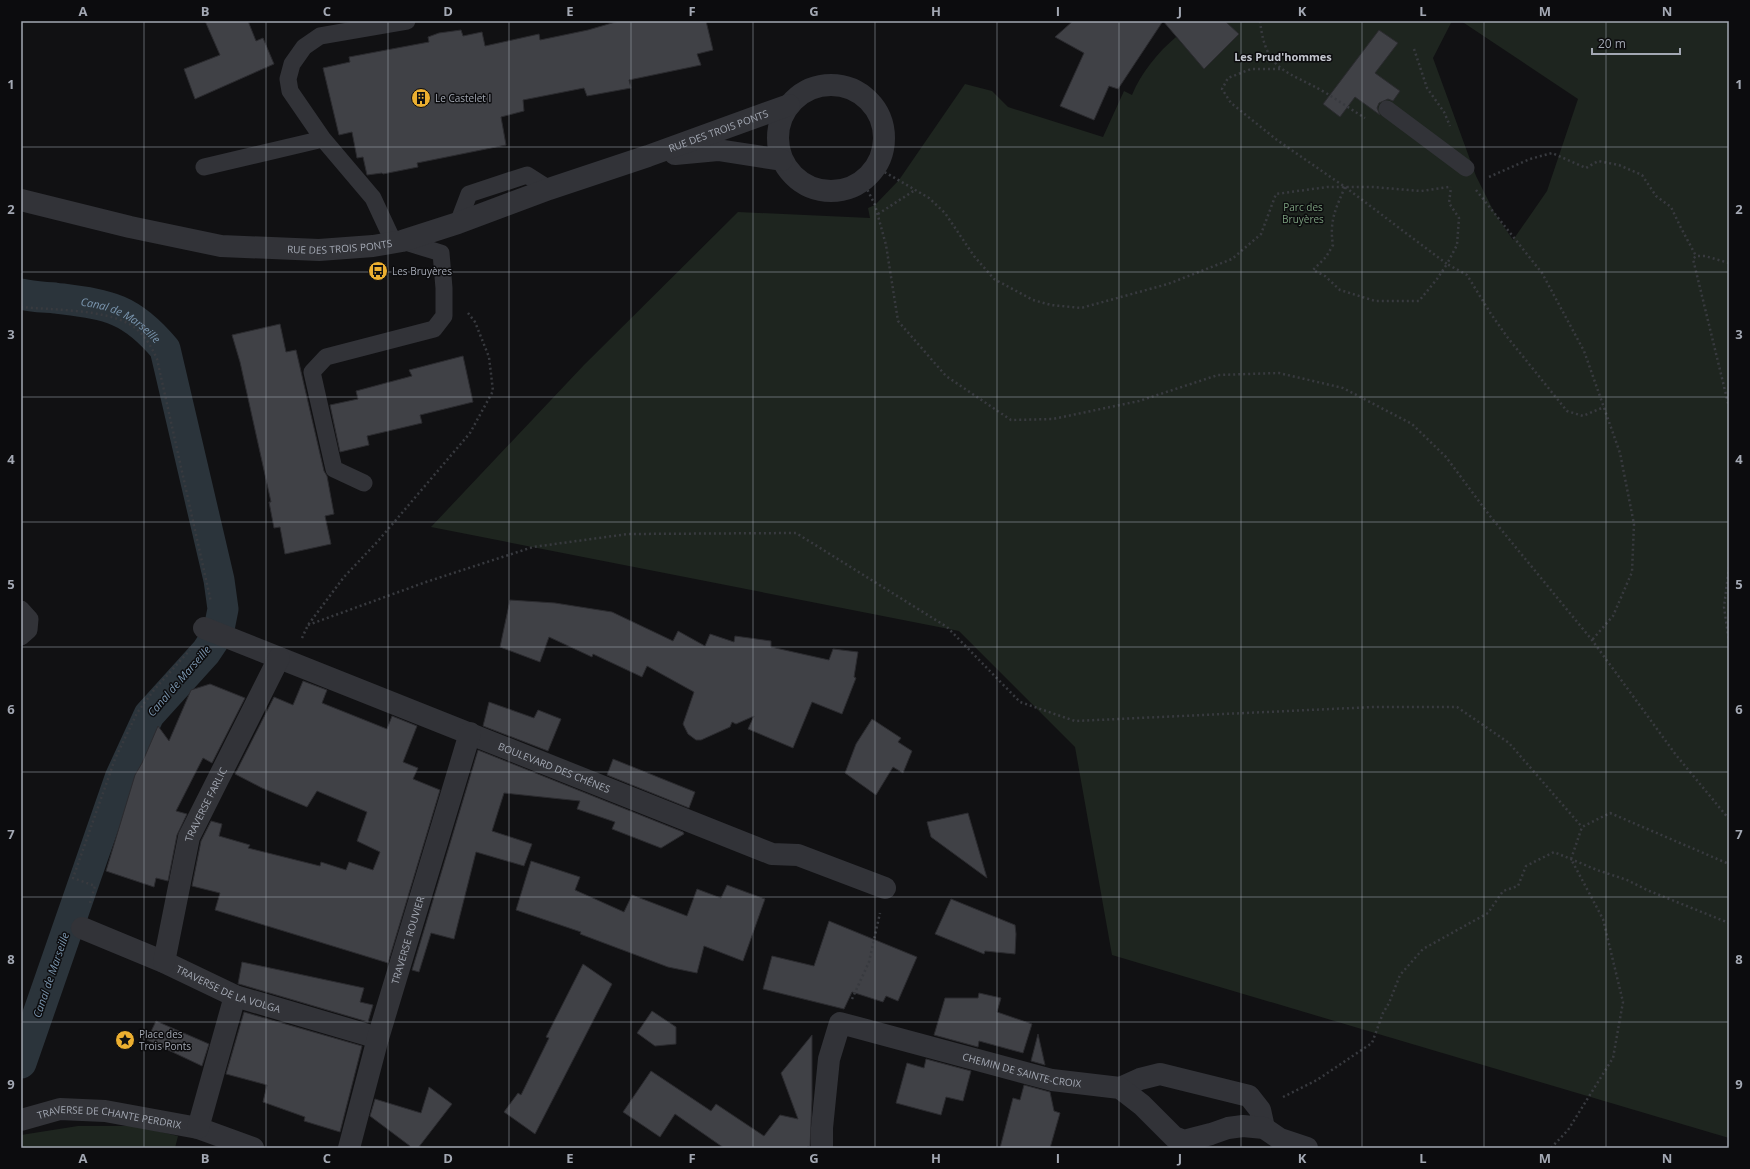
<svg xmlns="http://www.w3.org/2000/svg" width="1750" height="1169" font-family="'Open Sans',sans-serif">
<style>
.green{fill:#1e251f}
.lines{fill:none;stroke-linecap:round;stroke-linejoin:round}
.canal{stroke:#2b343b;stroke-width:31}
.building{fill:#404146;stroke:#2b2b2f}
.path{stroke:#383a3f;stroke-width:2.5;stroke-dasharray:2 3;stroke-linecap:butt}
.service{stroke:#323338;stroke-width:17}
.minor{stroke:#323338;stroke-width:22}
.grid{fill:none;stroke:#a3a8b3;stroke-width:1;stroke-opacity:0.55}
.labels{text-anchor:middle;stroke-width:3;stroke-linejoin:round;paint-order:stroke}
.poi-label{font-size:10px;fill:#a3a8b3;stroke:#0c0c0e;text-anchor:start}
.street-label{font-size:10px;fill:#a3a8b3;stroke:#0c0c0e}
.park-label{font-size:10px;fill:#7a9e7d;stroke:#0c0c0e}
.neighbourhood-label{font-size:11px;font-weight:bold;fill:#c4c7cf;stroke:#0c0c0e}
.water-label{font-size:11px;font-style:italic;fill:#7a95ae;stroke:#0c0c0e}
.neatline{fill:none;stroke:#a3a8b3;stroke-width:1.5}
.grid-label{font-size:13px;text-anchor:middle;font-weight:bold;fill:#a3a8b3}
</style>
<rect width="100%" height="100%" fill="#111113"/>
<!-- green -->
<path class="green" d="M 1225,21 L 1452,21 L 1433,58 L 1476,176 L 1494,212 L 1513,240 L 1547,191 L 1578,99 L 1461,21 L 1729,21 L 1729,1138 L 1112,955 L 1075,747 L 959,631 L 431,527 L 584,365 L 738,212 L 870,218 L 868,208 L 875,205 L 899,180 L 965,84 L 992,91 L 1008,107 L 1103,137 L 1124,91 L 1132,95 C 1141,73 1158,52 1176,37 L 1204,68 L 1238,34 Z
M 78,1126 L 136,1126 L 178,1136 L 175,1148 L 21,1148 L 21,1135 Z"/>
<g class="lines">
<!-- canal -->
<path class="canal" id="s1" d="M 21,294 C 32,297 44,297 55,298 C 107,305 129,306 165,349 L 219,580 L 223,609 L 218,634 L 206,652 L 149,715 L 120,778 L 21,1063"/>
</g>
<!-- building -->
<path class="building" d="M 205,21 L 248,21 L 256,41 L 263,38 L 274,64 L 195,99 L 184,69 L 220,55 Z
M 619,21 L 706,21 L 713,50 L 697,54 L 701,65 L 629,80 L 631,88 L 587,96 L 584,88 L 523,100 L 524,111 L 501,117 L 506,145 L 417,163 L 418,167 L 383,174 L 382,173 L 367,175 L 363,157 L 357,158 L 352,132 L 339,135 L 323,68 L 350,62 L 349,57 L 429,42 L 428,37 L 439,33 L 461,30 L 463,36 L 482,32 L 485,46 L 539,34 L 540,40 L 588,30 Z
M 1073,21 L 1225,21 L 1239,34 L 1204,69 L 1163,21 L 1118,89 L 1109,86 L 1094,120 L 1060,106 L 1084,53 L 1055,37 Z
M 1379,30 L 1398,43 L 1375,73 L 1400,91 L 1393,101 L 1388,99 L 1379,103 L 1377,108 L 1380,115 L 1355,97 L 1340,117 L 1323,104 Z
M 280,324 L 286,352 L 296,350 L 324,471 L 327,476 L 334,514 L 325,516 L 331,544 L 285,554 L 280,527 L 274,528 L 269,502 L 271,502 L 240,362 L 232,335 Z
M 463,356 L 473,402 L 420,415 L 422,423 L 367,436 L 369,445 L 340,452 L 330,405 L 358,399 L 356,391 L 412,376 L 409,370 Z
M 510,600 L 555,603 L 612,612 L 673,641 L 678,631 L 705,646 L 710,634 L 734,642 L 735,636 L 771,641 L 771,647 L 829,660 L 833,649 L 858,652 L 854,677 L 856,678 L 842,714 L 812,702 L 793,748 L 748,729 L 754,716 L 736,724 L 732,722 L 730,727 L 701,740 L 696,740 L 688,734 L 683,724 L 694,692 L 647,666 L 642,677 L 593,654 L 592,657 L 549,637 L 540,662 L 500,647 Z
M 303,681 L 327,690 L 322,703 L 387,729 L 392,716 L 417,726 L 403,762 L 418,768 L 413,779 L 440,790 L 388,963 L 215,910 L 220,893 L 192,886 L 201,841 L 211,821 L 222,824 L 219,836 L 250,845 L 248,848 L 320,866 L 321,862 L 346,870 L 349,862 L 373,870 L 380,852 L 357,841 L 367,812 L 317,791 L 307,807 L 262,788 L 235,774 L 274,697 L 293,705 Z
M 210,684 L 245,698 L 212,763 L 203,758 L 176,811 L 187,814 L 177,835 L 168,881 L 156,878 L 154,887 L 106,871 L 135,775 L 142,763 L 158,726 L 169,741 L 191,690 Z
M 489,702 L 534,718 L 538,710 L 561,719 L 548,751 L 483,726 Z
M 872,719 L 901,738 L 898,742 L 912,751 L 903,773 L 893,767 L 876,795 L 845,773 L 856,744 Z
M 478,750 L 683,832 L 684,834 L 661,848 L 612,829 L 615,822 L 577,809 L 580,801 L 504,793 L 492,831 L 532,844 L 524,866 L 476,852 L 454,939 L 431,933 L 419,972 L 412,970 Z
M 613,759 L 695,792 L 689,808 L 607,775 Z
M 968,813 L 987,878 L 931,837 L 927,822 Z
M 531,861 L 580,877 L 575,890 L 624,912 L 632,895 L 687,916 L 697,889 L 721,898 L 727,885 L 765,899 L 743,961 L 704,946 L 697,973 L 668,967 L 580,934 L 581,932 L 516,910 Z
M 951,899 L 1015,925 L 1016,934 L 1015,954 L 985,951 L 984,954 L 935,934 Z
M 829,921 L 917,957 L 898,1001 L 886,996 L 883,1002 L 852,992 L 844,1009 L 763,989 L 772,956 L 814,966 Z
M 242,962 L 364,988 L 360,1002 L 373,1005 L 368,1022 L 239,984 L 238,984 Z
M 583,964 L 612,984 L 535,1134 L 504,1112 L 518,1093 L 521,1095 L 549,1038 L 546,1037 Z
M 979,993 L 1001,998 L 997,1012 L 1032,1024 L 1023,1053 L 979,1041 L 978,1047 L 934,1035 L 945,998 L 978,998 Z
M 652,1011 L 676,1027 L 676,1044 L 655,1046 L 637,1033 Z
M 244,1012 L 362,1046 L 340,1132 L 304,1121 L 305,1117 L 263,1102 L 267,1085 L 226,1074 Z
M 156,1021 L 209,1044 L 202,1066 L 147,1040 Z
M 1038,1034 L 1045,1065 L 1031,1061 Z
M 812,1035 L 812,1099 L 810,1148 L 808,1146 L 807,1148 L 724,1148 L 675,1114 L 660,1137 L 623,1112 L 651,1071 L 711,1111 L 716,1104 L 764,1136 L 780,1115 L 798,1119 L 781,1073 Z
M 926,1059 L 971,1071 L 963,1101 L 946,1097 L 941,1115 L 896,1103 L 907,1063 L 924,1068 Z
M 1024,1085 L 1050,1092 L 1054,1111 L 1060,1113 L 1050,1148 L 1000,1148 L 1013,1098 L 1020,1100 Z
M 429,1087 L 452,1104 L 418,1148 L 410,1148 L 410,1146 L 370,1116 L 375,1099 L 421,1113 Z"/>
<g class="lines">
<!-- path -->
<path class="path" d="M 1260,21 C 1266,73 1287,70 1326,93 C 1339,101 1352,110 1365,118
M 1414,49 L 1427,88 L 1444,112 L 1450,126
M 1280,69 L 1251,69 L 1228,78 L 1222,89 L 1231,103 L 1277,140 L 1345,187 L 1447,264 L 1457,245 L 1459,218 L 1449,203 L 1451,187
M 876,167 L 929,198 L 945,213 L 974,256 L 994,279 L 1033,300 L 1051,305 L 1081,308 L 1168,284 L 1232,259 L 1261,234 L 1276,194 L 1327,187 L 1373,187 L 1421,191 L 1449,187
M 1489,177 L 1530,159 L 1552,153 L 1586,168 L 1598,161 L 1619,165 L 1642,175 L 1656,196 L 1671,207 L 1680,226 L 1696,256
M 863,181 L 875,205 L 886,245 L 898,321 L 946,376 L 1011,420 L 1053,419 L 1139,401 L 1218,375 L 1279,373 L 1343,388 L 1412,424 L 1446,457 L 1490,516 L 1592,640 L 1676,755 L 1729,819
M 1345,187 C 1336,208 1329,221 1333,245 L 1326,257 L 1313,270 L 1325,276 L 1340,290 L 1375,301 L 1419,301 L 1437,279 L 1447,264 L 1467,275 L 1491,314 L 1508,338 L 1567,411 L 1583,416 L 1604,407
M 1476,190 L 1542,273 L 1584,351 L 1620,453 L 1634,524 L 1632,572 L 1613,616 L 1592,640
M 878,214 L 915,190
M 1729,263 L 1705,256 L 1696,256 L 1693,259 L 1729,407
M 21,307 C 52,310 104,309 131,325 C 144,333 151,346 157,359 L 211,602
M 1729,567 L 1724,607 L 1729,642
M 308,625 L 426,582 L 533,547 L 628,534 L 796,533 L 947,627 L 1020,702 L 1075,721 L 1373,707 L 1457,707 L 1509,743 L 1582,827
M 302,638 L 308,625 L 344,577 L 378,541 L 470,433 L 493,391 L 489,357 L 475,322 L 468,313
M 90,903 L 95,886 L 73,878 L 115,759 L 137,713 L 154,690 L 190,650
M 852,999 L 869,962 L 880,913
M 1283,1097 L 1317,1080 L 1372,1043 L 1383,1013 L 1389,1003 L 1400,975 L 1423,949 L 1488,913 L 1503,891 L 1518,886 L 1526,866 L 1554,852 L 1597,870 L 1627,880 L 1647,890 L 1729,923
M 1551,1148 L 1568,1130 L 1613,1058 L 1623,1002 L 1603,919 L 1571,859 L 1582,827 L 1610,813 L 1729,864"/>
<!-- service -->
<path class="service" d="M 1387,109 L 1466,168
M 204,167 L 323,139
M 458,223 L 469,194 L 527,175 L 549,189
M 394,243 L 373,198 L 323,139 L 290,91 L 288,79 L 292,64 L 304,47 L 320,36 L 407,21
M 364,483 L 334,469 L 312,372 L 326,357 L 434,329 L 444,316 L 444,288 L 441,253 L 402,241
M 21,609 L 30,619 L 29,630 L 21,637"/>
<!-- minor -->
<g class="minor">
<circle cx="831" cy="138" r="53"/>
<path d="M 675,154 L 718,150 L 782,160"/>
<path id="s2" d="M 21,200 L 130,227 L 221,246 L 319,250 L 373,246 L 402,241 L 458,223 L 549,189 L 648,156 L 789,105"/>
<path id="s3" d="M 204,628 L 772,854 L 798,855 L 885,888"/>
<path id="s4" d="M 82,928 L 164,962 L 235,996 L 378,1038"/>
<path id="s5" d="M 164,962 L 189,837 L 279,658"/>
<path d="M 1120,1088 L 1140,1079 L 1160,1074 L 1249,1096 L 1260,1110 L 1264,1128"/>
<path id="s6" d="M 21,1120 L 60,1109 L 105,1111 L 198,1128 L 253,1148"/>
<path d="M 198,1128 L 235,996"/>
<path id="s7" d="M 349,1148 L 378,1038 L 470,733"/>
<path id="s8" d="M 822,1148 L 822,1128 L 829,1059 L 840,1023 L 1052,1080 L 1120,1088 L 1142,1105 L 1174,1137 L 1184,1141 L 1211,1134 L 1228,1128 L 1243,1126 L 1264,1128 L 1280,1139 L 1307,1148"/>
</g>
</g>
<!-- grid -->
<path class="grid" d="M 144,21 L 144,1148M 266,21 L 266,1148M 388,21 L 388,1148M 509,21 L 509,1148M 631,21 L 631,1148M 753,21 L 753,1148M 875,21 L 875,1148M 997,21 L 997,1148M 1119,21 L 1119,1148M 1241,21 L 1241,1148M 1362,21 L 1362,1148M 1484,21 L 1484,1148M 1606,21 L 1606,1148M 21,147 L 1729,147M 21,272 L 1729,272M 21,397 L 1729,397M 21,522 L 1729,522M 21,647 L 1729,647M 21,772 L 1729,772M 21,897 L 1729,897M 21,1022 L 1729,1022"/>
<!-- icons -->
<defs>
<g id="building-disc" transform="scale(1)"><circle r="9.5" fill="#ecaf30" stroke="#0c0c0e"/><path d="M-4-6H4V6H1V3H-1V6H-4ZM-2.5-4.3h1.7v1.8h-1.7ZM.8-4.3h1.7v1.8H.8ZM-2.5-1h1.7V.8h-1.7ZM.8-1h1.7V.8H.8Z" fill="#111"/></g>
<g id="bus-disc" transform="scale(1)"><circle r="9.5" fill="#ecaf30" stroke="#0c0c0e"/><path d="M-5-6H5V4H4V6H2V4H-2V6H-4V4H-5ZM-3.5-4V0h7V-4ZM-3.5 1.2v1.5H-2V1.2ZM2 1.2v1.5H3.5V1.2Z" fill="#111"/></g>
<g id="sight-disc" transform="scale(1)"><circle r="9.5" fill="#ecaf30" stroke="#0c0c0e"/><path d="M0-6L1.8-2.2L6-1.7L2.9 1.2L3.7 5.4L0 3.3L-3.7 5.4L-2.9 1.2L-6-1.7L-1.8-2.2Z" fill="#111"/></g>
</defs>
<g fill-rule="evenodd">
<use href="#building-disc" x="421" y="98"/>
<use href="#bus-disc" x="378" y="271"/>
<use href="#sight-disc" x="125" y="1040"/>
</g>
<g class="labels">
<!-- poi labels -->
<g class="poi-label">
<text x="435" y="102">Le Castelet I</text>
<text x="392" y="275">Les Bruyères</text>
<text x="139" y="1038">Place des<tspan x="139" dy="12">Trois Ponts</tspan></text>
</g>
<!-- street labels -->
<g class="street-label">
<text dy="4" stroke="none"><textPath href="#s2" startOffset="722">RUE DES TROIS PONTS</textPath></text>
<text dy="4" stroke="none"><textPath href="#s2" startOffset="324">RUE DES TROIS PONTS</textPath></text>
<text dy="4" stroke="none"><textPath href="#s3" startOffset="377">BOULEVARD DES CHÊNES</textPath></text>
<text dy="4" stroke="none"><textPath href="#s5" startOffset="164">TRAVERSE FARLIC</textPath></text>
<text dy="4" stroke="none"><textPath href="#s7" startOffset="216">TRAVERSE ROUVIER</textPath></text>
<text dy="4" stroke="none"><textPath href="#s4" startOffset="159">TRAVERSE DE LA VOLGA</textPath></text>
<text dy="4" stroke="none"><textPath href="#s8" startOffset="315">CHEMIN DE SAINTE-CROIX</textPath></text>
<text dy="4" stroke="none"><textPath href="#s6" startOffset="90">TRAVERSE DE CHANTE PERDRIX</textPath></text>
</g>
<!-- park labels -->
<g class="park-label">
<text x="1303" y="211">Parc des<tspan x="1303" dy="12">Bruyères</tspan></text>
</g>
<!-- neighbourhood labels -->
<g class="neighbourhood-label">
<text x="1283" y="61">Les Prud'hommes</text>
</g>
<!-- water labels -->
<g class="water-label">
<text dy="4" stroke="none"><textPath href="#s1" startOffset="105">Canal de Marseille</textPath></text>
<text transform="translate(179 681) rotate(-49)" y="4">Canal de Marseille</text>
<text transform="translate(51 975) rotate(-71)" y="4">Canal de Marseille</text>
</g>
</g>
<!-- border -->
<rect width="1750" height="1169" fill="none" stroke="#0c0c0e" stroke-width="44"/>
<!-- scale -->
<path d="M1592 48v6h88v-6" fill="none" stroke="#a3a8b3" stroke-width="2"/>
<text x="1598" y="48" font-size="12" fill="#a3a8b3" stroke="#0c0c0e" stroke-width="3" paint-order="stroke">20 m</text>
<rect x="22" y="22" width="1706" height="1125" class="neatline"/>
<g class="grid-label">
<text x="83" y="16">A</text>
<text x="205" y="16">B</text>
<text x="327" y="16">C</text>
<text x="448" y="16">D</text>
<text x="570" y="16">E</text>
<text x="692" y="16">F</text>
<text x="814" y="16">G</text>
<text x="936" y="16">H</text>
<text x="1058" y="16">I</text>
<text x="1180" y="16">J</text>
<text x="1302" y="16">K</text>
<text x="1423" y="16">L</text>
<text x="1545" y="16">M</text>
<text x="1667" y="16">N</text>
<text x="11" y="89">1</text>
<text x="1739" y="89">1</text>
<text x="11" y="214">2</text>
<text x="1739" y="214">2</text>
<text x="11" y="339">3</text>
<text x="1739" y="339">3</text>
<text x="11" y="464">4</text>
<text x="1739" y="464">4</text>
<text x="11" y="589">5</text>
<text x="1739" y="589">5</text>
<text x="11" y="714">6</text>
<text x="1739" y="714">6</text>
<text x="11" y="839">7</text>
<text x="1739" y="839">7</text>
<text x="11" y="964">8</text>
<text x="1739" y="964">8</text>
<text x="11" y="1089">9</text>
<text x="1739" y="1089">9</text>
<text x="83" y="1163">A</text>
<text x="205" y="1163">B</text>
<text x="327" y="1163">C</text>
<text x="448" y="1163">D</text>
<text x="570" y="1163">E</text>
<text x="692" y="1163">F</text>
<text x="814" y="1163">G</text>
<text x="936" y="1163">H</text>
<text x="1058" y="1163">I</text>
<text x="1180" y="1163">J</text>
<text x="1302" y="1163">K</text>
<text x="1423" y="1163">L</text>
<text x="1545" y="1163">M</text>
<text x="1667" y="1163">N</text>
</g>
</svg>
